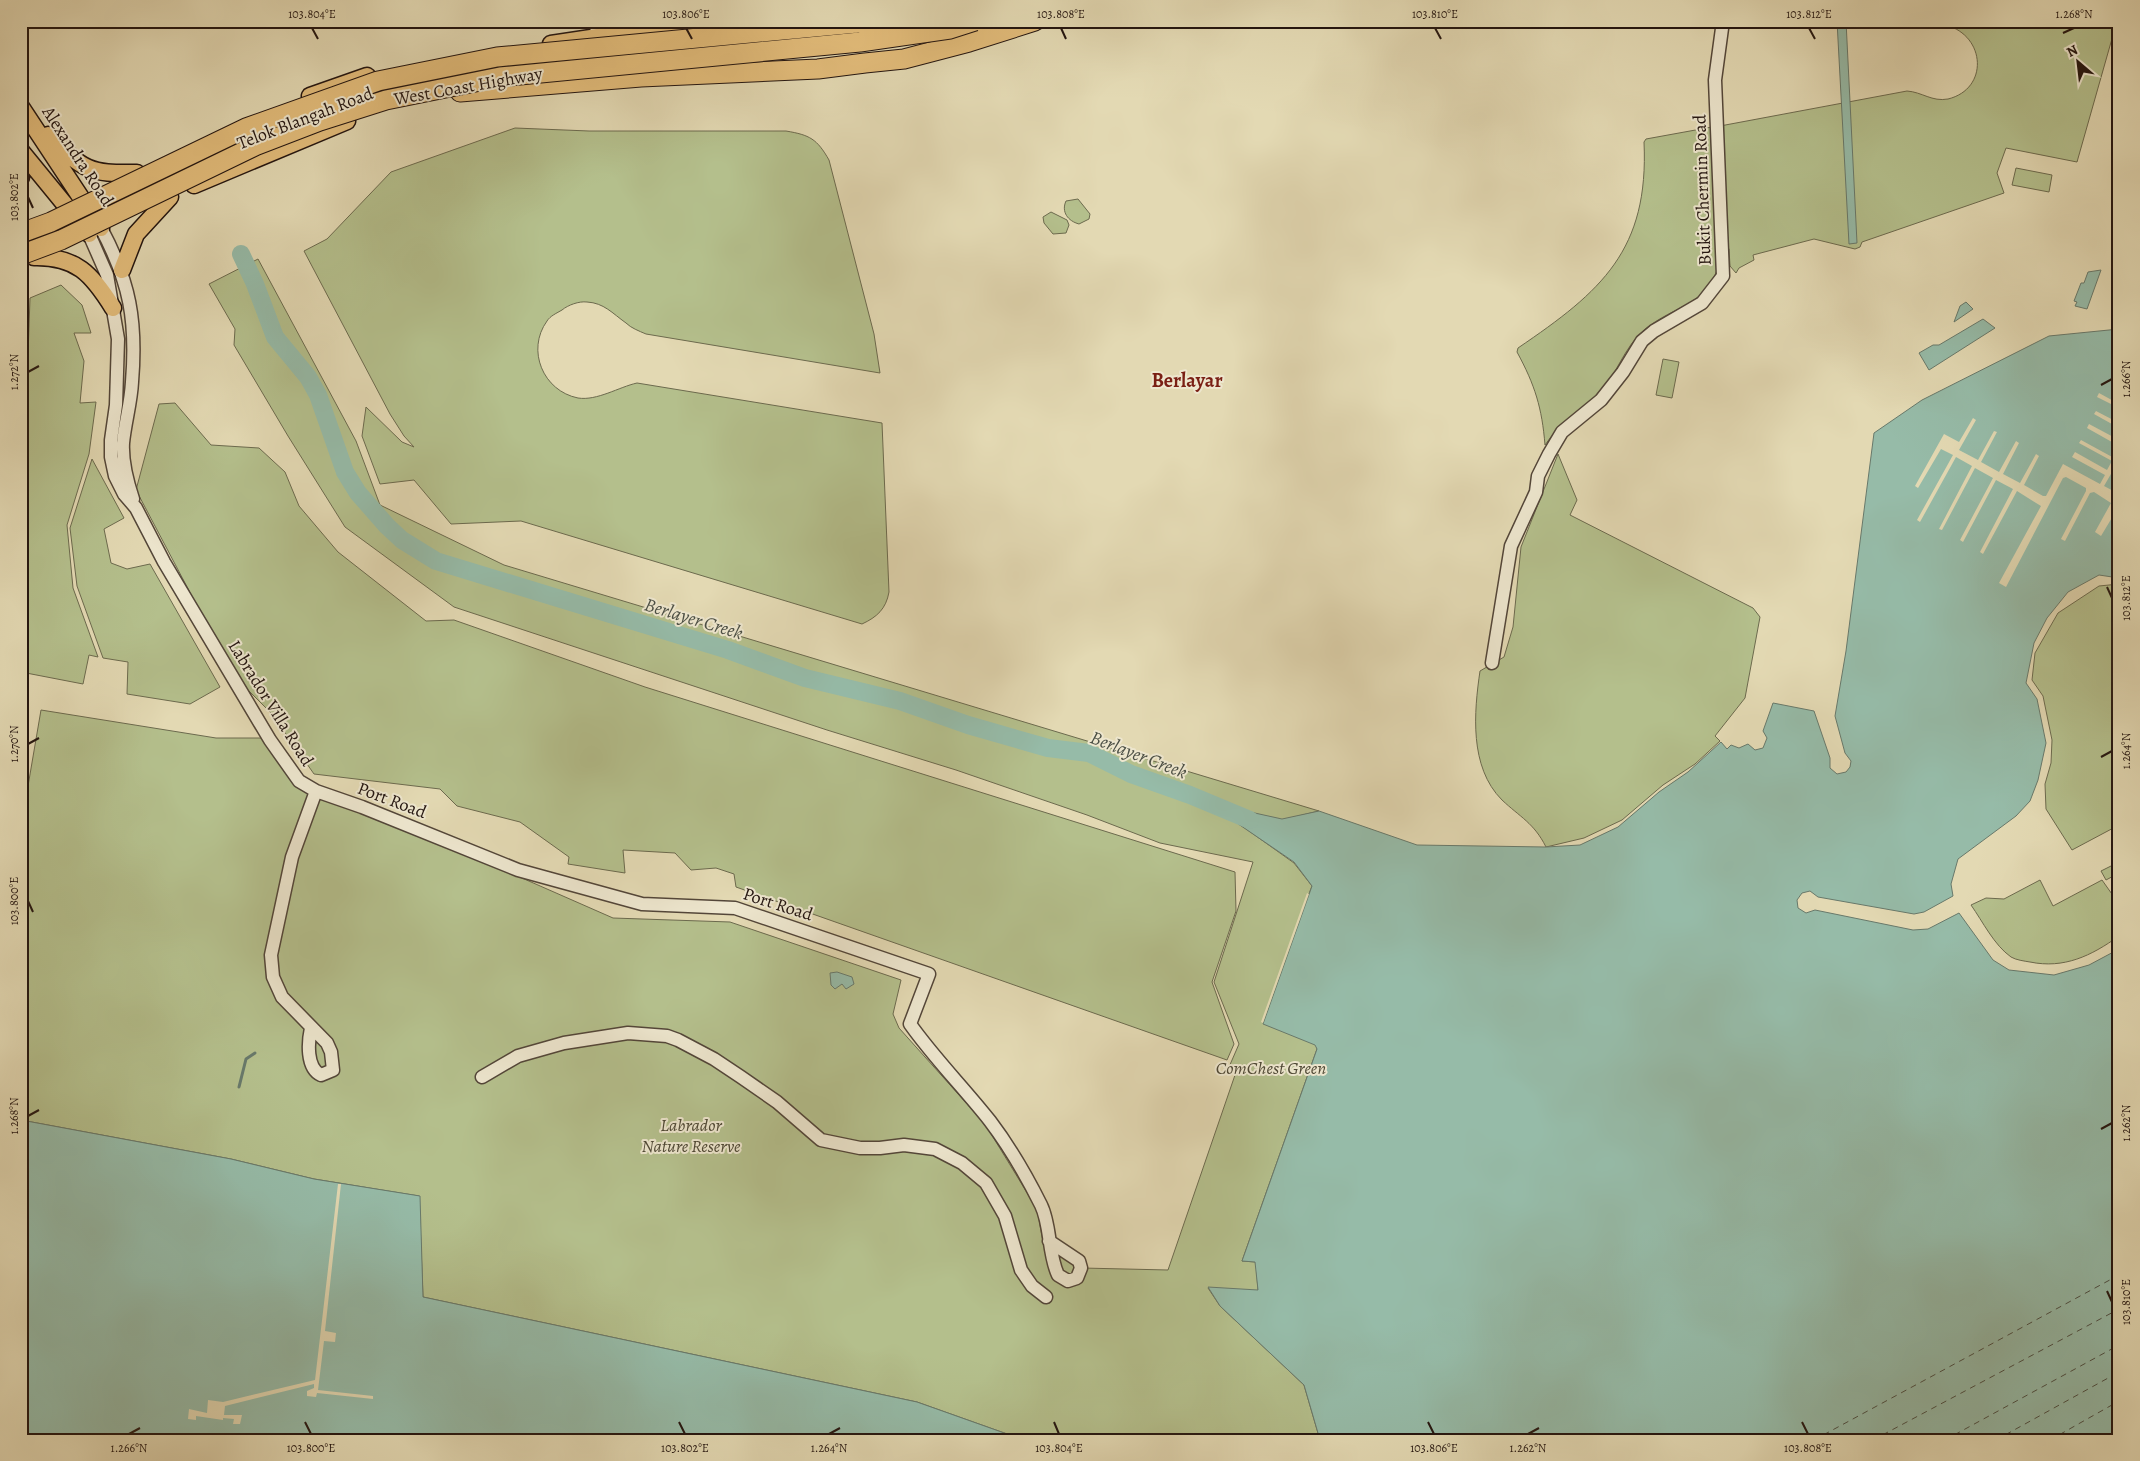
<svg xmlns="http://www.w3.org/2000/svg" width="2140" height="1461" font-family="Alegreya,serif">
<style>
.green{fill:#b4bf8c;stroke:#6c6a4e}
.water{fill:#96bba8;stroke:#68796b}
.pier{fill:#e3d9b3}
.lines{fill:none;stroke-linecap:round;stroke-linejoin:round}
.stream{stroke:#68796b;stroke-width:3}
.river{stroke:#96bba8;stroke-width:18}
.ferry{stroke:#4b4f45;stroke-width:1;stroke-dasharray:6 5;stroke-linecap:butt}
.minor-casing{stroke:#534639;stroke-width:15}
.major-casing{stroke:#231510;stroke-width:19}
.highway-casing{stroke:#231510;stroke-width:21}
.minor{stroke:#ede6ce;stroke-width:12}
.major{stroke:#e2bc7a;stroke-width:16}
.highway{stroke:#e2bc7a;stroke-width:19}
.highway-bridge-casing{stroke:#231510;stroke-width:21;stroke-linecap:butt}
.highway-bridge{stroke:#e2bc7a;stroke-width:19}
.ticks{fill:none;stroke:#231510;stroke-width:2}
.labels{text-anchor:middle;stroke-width:4;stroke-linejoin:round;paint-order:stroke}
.street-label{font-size:18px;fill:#231510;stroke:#ede6ce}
.park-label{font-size:18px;font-style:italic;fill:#4e4835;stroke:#ede6ce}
.water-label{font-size:19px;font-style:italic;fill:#4b4f45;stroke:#ede6ce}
.quarter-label{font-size:20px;font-weight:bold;fill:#7a1f14;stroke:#ede6ce}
.neatline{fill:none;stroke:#231510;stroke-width:2}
.ticks-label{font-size:12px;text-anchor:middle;fill:#231510}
</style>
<rect width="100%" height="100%" fill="#e3d9b3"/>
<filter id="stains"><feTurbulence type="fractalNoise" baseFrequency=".004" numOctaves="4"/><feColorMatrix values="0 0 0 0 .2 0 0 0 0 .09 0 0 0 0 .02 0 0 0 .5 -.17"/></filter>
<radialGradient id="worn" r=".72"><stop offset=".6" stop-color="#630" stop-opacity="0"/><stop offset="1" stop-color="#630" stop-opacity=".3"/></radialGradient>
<!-- green -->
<path class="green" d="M 1947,21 L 2117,21 L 2077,162 L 2006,148 L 1997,173 L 2004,193 L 1862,242 L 1860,247 L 1855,249 L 1814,239 L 1753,255 L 1754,260 L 1739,268 L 1736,273 L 1730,266 L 1729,249 L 1726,245 L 1720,126 L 1907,91 C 1922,92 1932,102 1948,99 C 1989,89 1986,36 1946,25 Z
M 1712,127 L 1720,260 C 1709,307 1675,304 1644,330 C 1624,347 1616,376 1598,396 C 1581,414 1559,423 1545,445 C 1542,408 1535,385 1517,352 L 1518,348 C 1602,291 1649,250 1644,142 L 1646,139 Z
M 515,128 L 589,131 L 786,131 C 810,135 817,139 829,160 L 874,334 L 880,373 L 646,334 C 639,331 631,328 626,323 C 612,313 604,303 587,302 C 579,301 568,305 562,310 C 557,313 550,316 547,321 C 526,350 543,391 578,398 C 597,401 619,387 637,383 L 882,423 L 889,592 C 886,609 877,617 862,624 L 521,521 L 451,524 L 414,480 L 380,484 L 362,436 L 366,407 L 402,442 L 414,447 L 404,436 L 390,414 L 304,251 L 327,239 L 391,172 Z
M 2016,168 L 2052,175 L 2049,192 L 2012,185 Z
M 1078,199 L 1090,214 L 1089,219 L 1079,224 C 1068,221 1061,212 1066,201 Z
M 1051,212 L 1067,220 L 1069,225 L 1066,233 L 1053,234 L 1044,223 L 1043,217 Z
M 258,259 L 356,441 L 380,505 L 504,565 L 1319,811 L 1282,820 L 1232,808 L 1228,816 L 1294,863 L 1312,886 L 1302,912 L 1317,1049 L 1242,1261 L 1256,1262 L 1258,1291 L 1208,1288 L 1220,1306 L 1304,1385 L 1320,1440 L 1024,1440 L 917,1402 L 423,1297 L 419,1196 L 314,1179 L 231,1159 L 21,1120 L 25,1103 L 21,1102 L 21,827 L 41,710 L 216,738 L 262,738 L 306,791 L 465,853 L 613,918 L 730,922 L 901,980 L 893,1014 L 899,1028 L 985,1124 L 1037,1209 L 1043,1242 L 1069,1255 L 1082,1268 L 1168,1270 L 1235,1075 L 1229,1067 L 1239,1044 L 1214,982 L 1253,862 L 1160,843 L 1087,815 L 956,770 L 827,730 L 454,607 L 345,527 L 288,436 L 234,345 L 235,329 L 209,284 Z
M 61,285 L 82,305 L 91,333 L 74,333 L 84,361 L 80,403 L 96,402 L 89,454 L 67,525 L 73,588 L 98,657 L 89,655 L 83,684 L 21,672 L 21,556 L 30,298 Z
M 1663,359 L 1679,362 L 1672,398 L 1656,395 Z
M 175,403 L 211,445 L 259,448 L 285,472 L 299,506 L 338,552 L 426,621 L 454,620 L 645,687 L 1235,872 L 1236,911 L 1212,982 L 1234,1044 L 1227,1060 L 736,887 L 734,874 L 716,868 L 691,870 L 675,853 L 623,850 L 625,873 L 568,864 L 569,857 L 520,822 L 457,806 L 440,789 L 314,774 L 272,714 L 244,686 L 205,621 L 136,490 L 159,404 Z
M 1558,454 L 1577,500 L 1570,515 L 1753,608 L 1760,617 L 1745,698 L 1715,736 L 1720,741 L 1695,764 L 1663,785 L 1622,820 L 1584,838 L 1546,847 C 1534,823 1520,817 1502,800 C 1469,767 1474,712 1480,671 L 1504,657 L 1513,627 L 1521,547 Z
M 92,459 L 124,518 L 104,529 L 111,563 L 127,569 L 150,564 L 220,687 L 190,704 L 127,694 L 128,662 L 103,658 L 77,586 L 70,528 Z
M 2119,584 L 2119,825 L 2072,850 L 2046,809 L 2045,784 L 2051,763 L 2052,740 L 2043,696 L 2032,680 L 2035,653 L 2058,613 L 2099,586 Z
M 2119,862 L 2119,873 L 2106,880 L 2101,871 Z
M 2040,880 L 2053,906 L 2102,880 L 2119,904 L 2119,936 C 2091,956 2064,969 2030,962 C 2024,961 2016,960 2011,957 C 1994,945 1983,922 1971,905 L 1986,898 L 2004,899 Z"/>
<!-- water -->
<path class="water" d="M 1837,21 L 1846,21 L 1857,243 L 1849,244 Z
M 2101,270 L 2087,309 L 2075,306 L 2077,302 L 2074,301 L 2081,283 L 2084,283 L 2088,272 Z
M 1966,302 L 1973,309 L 1954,322 L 1960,306 Z
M 1983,319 L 1995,328 L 1929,370 L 1919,353 L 1933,345 L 1939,345 Z
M 2119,329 L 2119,578 L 2099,575 L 2068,592 L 2047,618 L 2034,643 L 2026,683 L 2037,699 L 2046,743 L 2038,780 L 2030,801 L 2016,816 L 1958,859 L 1951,884 L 1953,896 L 1924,912 L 1914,914 L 1818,897 L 1810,891 L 1802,893 L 1797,900 L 1798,908 L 1806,913 L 1815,910 L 1913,930 L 1928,929 L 1959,913 L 1993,960 L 2009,970 L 2054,975 L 2089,965 L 2119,949 L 2119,1440 L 1320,1440 L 1304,1385 L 1220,1306 L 1208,1287 L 1258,1290 L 1255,1262 L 1242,1261 L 1317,1049 L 1315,1045 L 1263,1024 L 1312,886 L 1294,862 L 1228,817 L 1232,808 L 1282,819 L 1319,811 L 1417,845 L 1546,847 L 1580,845 L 1618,827 L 1659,792 L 1688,772 L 1721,742 L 1727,749 L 1731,745 L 1739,748 L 1748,744 L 1755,750 L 1763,748 L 1767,738 L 1763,731 L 1773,703 L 1814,711 L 1830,758 L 1830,768 L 1837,774 L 1846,772 L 1850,767 L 1851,761 L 1845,753 L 1835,716 L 1846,651 L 1874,433 L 1922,400 L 2049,336 Z
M 837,972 L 852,977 L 854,984 L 846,989 L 842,984 L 835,989 L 831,985 L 830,973 Z
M 21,1120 L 231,1159 L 314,1179 L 420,1196 L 423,1297 L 917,1402 L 1024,1440 L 21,1440 Z"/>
<!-- pier -->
<path class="pier" d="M 2099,393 L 2119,404 L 2119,408 L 2097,397 Z
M 2096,411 L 2119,423 L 2119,428 L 2094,414 Z
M 1973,418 L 1976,420 L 1959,450 L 1978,460 L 1994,431 L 1997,432 L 1981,462 L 1999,472 L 2016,441 L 2019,443 L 2003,474 L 2020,483 L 2036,454 L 2039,456 L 2024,485 L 2043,496 L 2046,496 L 2063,464 L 2100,484 L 2105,475 L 2072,457 L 2075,452 L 2107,470 L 2112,461 L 2079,443 L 2081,440 L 2114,458 L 2119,450 L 2119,460 L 2104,486 L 2119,494 L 2119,506 L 2101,536 L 2095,532 L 2111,503 L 2094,492 L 2090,493 L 2065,541 L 2061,539 L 2086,491 L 2086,488 L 2066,477 L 2063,478 L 2006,587 L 1999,583 L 2041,506 L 2017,491 L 1983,554 L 1980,552 L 2013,489 L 1996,480 L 1963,542 L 1960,540 L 1993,478 L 1975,468 L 1942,530 L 1939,529 L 1972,466 L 1956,457 L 1920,522 L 1917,520 L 1953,455 L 1941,449 L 1918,488 L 1915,486 L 1944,434 L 1959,442 Z
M 2089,424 L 2119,440 L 2119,446 L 2087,428 Z
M 1307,893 L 1309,894 L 1263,1023 L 1261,1022 Z
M 338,1184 L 341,1184 L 325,1331 L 336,1333 L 335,1342 L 324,1341 L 318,1390 L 373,1396 L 373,1399 L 317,1393 L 316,1397 L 307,1396 L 307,1391 L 314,1388 L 314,1384 L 225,1406 L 224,1415 L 242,1415 L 240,1424 L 233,1424 L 234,1419 L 223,1418 L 223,1420 L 196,1416 L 196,1420 L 188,1419 L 189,1409 L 207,1413 L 208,1400 L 223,1402 L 315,1380 Z"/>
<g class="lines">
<!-- stream -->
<path class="stream" d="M 239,1087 L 246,1059 L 255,1053"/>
<!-- river -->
<path class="river" d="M 241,254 L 255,284 L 275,337 L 308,377 L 318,395 L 345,472 L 358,493 L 387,526 L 402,540 L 436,561 L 728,650 L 805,678 L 900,701 L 968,725 L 1048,748 L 1089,753 L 1131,774 L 1190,795 L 1250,820"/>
<!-- ferry -->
<path class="ferry" d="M 1814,1440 L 2119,1275
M 1873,1440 L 2119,1309
M 1945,1440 L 2119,1345
M 1996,1440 L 2119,1372
M 2050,1440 L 2119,1401"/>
<!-- minor casing -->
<g class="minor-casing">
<path id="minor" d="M 596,21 L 597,36
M 101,228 C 130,282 137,321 132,382 C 131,403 125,422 123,443 C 122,461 127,481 133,499
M 89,234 L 107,275 L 118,339 L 116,405 L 111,440 L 111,457 L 115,476 L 124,494 L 136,508 L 164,562 L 270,740 L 299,781 L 316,791 L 362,807 L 518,870 L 642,904 L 735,908 L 929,974 L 910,1024 C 934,1058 964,1088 990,1121 C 1009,1146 1027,1177 1041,1205 C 1051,1225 1048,1254 1058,1275 L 1068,1281 L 1077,1278 L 1081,1268 L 1079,1261 L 1049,1241
M 1492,663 L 1511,546 L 1536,492 L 1538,476 L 1549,454 L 1562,432 L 1601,400 L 1623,372 L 1642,341 L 1654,331 L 1702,303 L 1723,276 L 1715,80 L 1723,21
M 311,1028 C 308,1042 306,1068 321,1075 L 333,1070 L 331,1052 L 327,1043 L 282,997 L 273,977 L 271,955 L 292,857 L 316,791
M 482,1077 L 518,1056 L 564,1043 L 628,1033 L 667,1036 L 678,1040 L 714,1059 L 741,1077 L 777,1102 L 821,1140 L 860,1148 L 880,1148 L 904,1145 L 935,1149 L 962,1163 L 986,1183 L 1005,1216 L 1021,1270 L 1032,1286 L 1046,1297"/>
</g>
<!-- major casing -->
<g class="major-casing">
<path id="major" d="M 963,30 L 992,21
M 551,44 L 704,21
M 310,96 L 367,76
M 21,107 L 101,228
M 48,135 C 84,170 87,174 137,173
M 21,151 L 89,234
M 21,164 L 21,177
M 194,185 L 347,121
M 34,257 C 76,256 92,274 113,308
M 122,270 L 136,234 L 170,197"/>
</g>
<!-- highway casing -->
<g class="highway-casing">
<path id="highway" d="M 460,92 L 641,77 L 818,69 L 865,63 L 904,59 L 969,42 L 1035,21"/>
</g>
<!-- minor -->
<use href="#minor" class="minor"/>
<!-- major -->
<use href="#major" class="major"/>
<!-- highway -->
<use href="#highway" class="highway"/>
<!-- highway-bridge casing -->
<g class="highway-bridge-casing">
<path id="highway-bridge" d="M 21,233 L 51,222 L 246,128 L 378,81 L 497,57 L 878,21
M 21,255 L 61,240 L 255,146 L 320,121 L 386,100 L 500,77 L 860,42 L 950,29 L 975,21"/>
</g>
<!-- highway-bridge -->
<use href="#highway-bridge" class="highway-bridge"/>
</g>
<!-- ticks -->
<path class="ticks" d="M 312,28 L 318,39M 686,28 L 692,39M 1061,28 L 1066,39M 1435,28 L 1441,39M 1809,28 L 1815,39M 2063,33 L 2074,28M 28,197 L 33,208M 28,372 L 39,366M 2101,385 L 2112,379M 2107,587 L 2112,598M 28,744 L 39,738M 2101,757 L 2112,751M 28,901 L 33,912M 28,1116 L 39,1110M 2101,1129 L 2112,1123M 2107,1291 L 2112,1302M 305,1422 L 311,1434M 679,1422 L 685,1434M 1054,1422 L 1059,1434M 1428,1422 L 1434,1434M 1802,1422 L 1808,1434M 129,1434 L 140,1428M 829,1434 L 840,1428M 1528,1434 L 1539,1428"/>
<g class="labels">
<!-- street labels -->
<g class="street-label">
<text transform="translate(468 86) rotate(-10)" y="6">West Coast Highway</text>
<text transform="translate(305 118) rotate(-21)" y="6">Telok Blangah Road</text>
<text transform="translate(78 156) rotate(57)" y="6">Alexandra Road</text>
<text transform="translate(1702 190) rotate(-92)" y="6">Bukit Chermin Road</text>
<text transform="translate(271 703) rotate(58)" y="6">Labrador Villa Road</text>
<text transform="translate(392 800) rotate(21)" y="6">Port Road</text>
<text transform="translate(778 904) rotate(18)" y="6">Port Road</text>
</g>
<!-- park labels -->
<g class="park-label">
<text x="1271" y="1074">ComChest Green</text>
<text x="691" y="1131">Labrador<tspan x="691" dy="21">Nature Reserve</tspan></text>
</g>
<!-- water labels -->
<g class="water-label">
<text transform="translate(694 618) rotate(17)" y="7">Berlayer Creek</text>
<text transform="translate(1139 754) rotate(21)" y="7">Berlayer Creek</text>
</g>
<!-- quarter labels -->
<g class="quarter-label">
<text x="1187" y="387">Berlayar</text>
</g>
</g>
<!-- margin -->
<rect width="2140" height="1461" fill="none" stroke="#e3d9b3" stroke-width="55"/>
<!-- north arrow -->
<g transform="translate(2078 62) rotate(332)" stroke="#ede6ce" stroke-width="4" paint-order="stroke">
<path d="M0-4L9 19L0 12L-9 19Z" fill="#231510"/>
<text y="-8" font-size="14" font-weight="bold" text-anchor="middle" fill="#231510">N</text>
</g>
<rect x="28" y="28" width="2084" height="1406" class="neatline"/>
<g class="ticks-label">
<text x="312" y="18">103.804°E</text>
<text x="686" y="18">103.806°E</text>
<text x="1061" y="18">103.808°E</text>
<text x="1435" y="18">103.810°E</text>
<text x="1809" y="18">103.812°E</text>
<text x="2074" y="18">1.268°N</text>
<text transform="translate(14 197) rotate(-90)" y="4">103.802°E</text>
<text transform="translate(14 372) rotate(-90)" y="4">1.272°N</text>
<text transform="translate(2126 379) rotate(-90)" y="4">1.266°N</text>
<text transform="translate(2126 598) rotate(-90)" y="4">103.812°E</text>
<text transform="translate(14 744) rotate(-90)" y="4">1.270°N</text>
<text transform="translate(2126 751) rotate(-90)" y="4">1.264°N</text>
<text transform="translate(14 901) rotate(-90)" y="4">103.800°E</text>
<text transform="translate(14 1116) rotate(-90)" y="4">1.268°N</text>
<text transform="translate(2126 1123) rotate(-90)" y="4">1.262°N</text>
<text transform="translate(2126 1302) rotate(-90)" y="4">103.810°E</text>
<text x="129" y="1452">1.266°N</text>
<text x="311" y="1452">103.800°E</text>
<text x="685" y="1452">103.802°E</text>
<text x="829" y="1452">1.264°N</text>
<text x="1059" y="1452">103.804°E</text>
<text x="1434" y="1452">103.806°E</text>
<text x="1528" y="1452">1.262°N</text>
<text x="1808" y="1452">103.808°E</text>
</g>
<rect width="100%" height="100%" filter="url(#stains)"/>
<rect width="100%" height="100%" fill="url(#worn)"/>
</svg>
